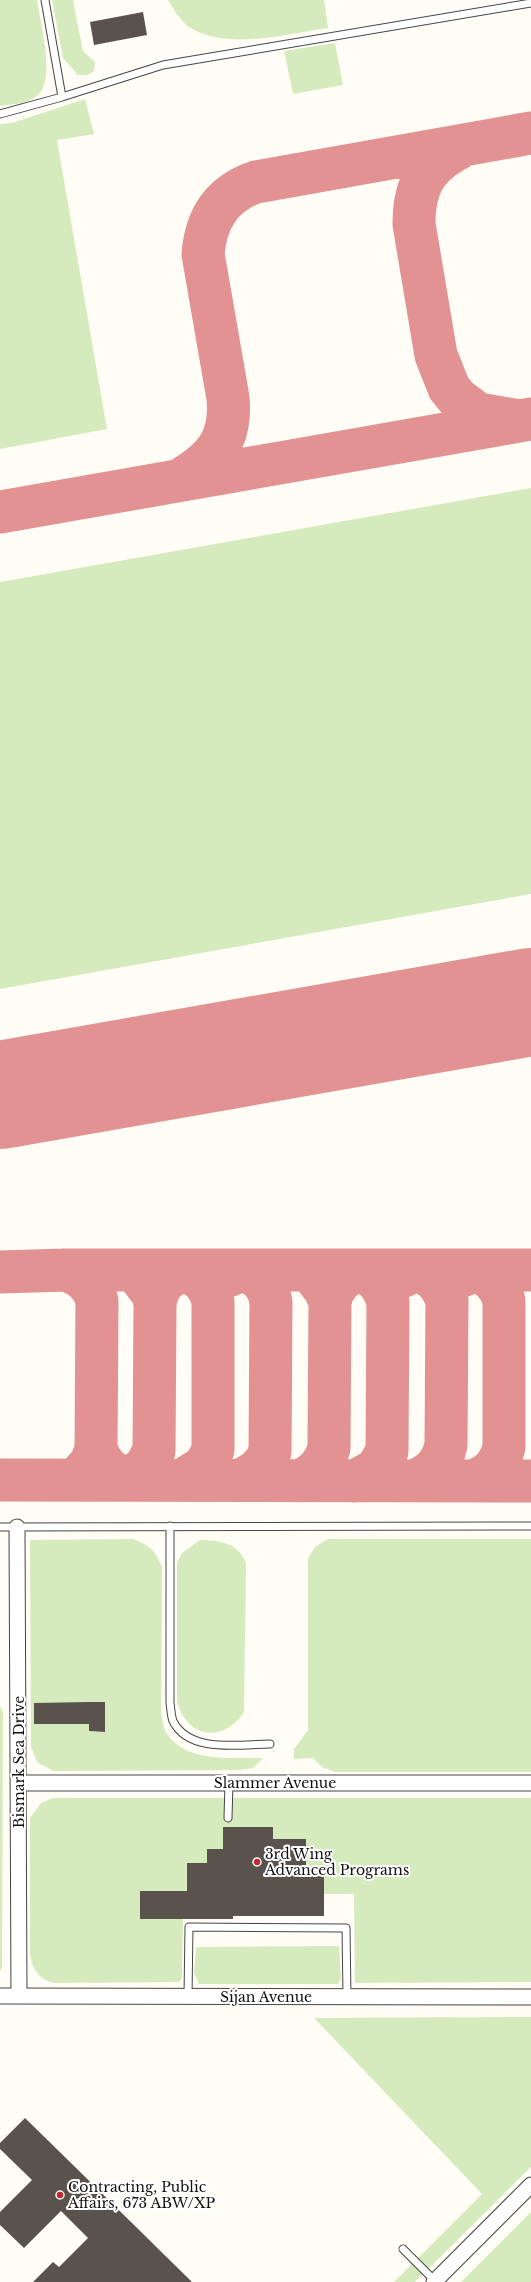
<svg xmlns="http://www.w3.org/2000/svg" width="531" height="2282" font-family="'Libre Baskerville',serif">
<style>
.green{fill:#d5ebbd;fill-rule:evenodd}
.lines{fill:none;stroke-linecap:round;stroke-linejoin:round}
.taxiway{stroke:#e29292;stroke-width:43}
.runway{stroke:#e29292;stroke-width:108}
.building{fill:#5a524d}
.lane-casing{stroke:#444;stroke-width:9}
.street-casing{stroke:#444;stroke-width:17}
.lane{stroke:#fff;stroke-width:7}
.street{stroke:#fff;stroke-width:15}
.poi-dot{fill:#c4262e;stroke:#fff;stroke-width:1.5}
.labels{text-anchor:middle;stroke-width:4;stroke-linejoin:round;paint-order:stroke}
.street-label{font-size:14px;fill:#111;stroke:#fff}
.poi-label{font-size:14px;fill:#111;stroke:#fff;text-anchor:start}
</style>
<rect width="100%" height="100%" fill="#fffdf5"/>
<!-- green -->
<path class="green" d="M 0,0 L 37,0 C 40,22 56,79 38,95 C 28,104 12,104 0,106 Z
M 52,0 L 73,0 L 83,51 L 95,62 L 94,71 L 88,75 L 78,75 L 63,58 Z
M 168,0 L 324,0 L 328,28 C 287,34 226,51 189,27 C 181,22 173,8 168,0 Z
M 335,43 L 343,85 L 293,94 L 284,51 Z
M 85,99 L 94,134 L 57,140 L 107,429 L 0,449 L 0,124 L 12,123 Z
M 531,488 L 531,894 L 0,989 L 0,582 Z
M 133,1539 C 151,1546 155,1550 162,1567 L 161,1711 C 162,1717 163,1727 166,1732 C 185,1764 232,1757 263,1758 L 253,1768 L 240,1770 L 53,1771 L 37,1762 L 31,1747 L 30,1540 ZM 89,1702 L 105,1702 L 105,1732 L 89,1731 ZM 70,1703 L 71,1724 L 34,1724 L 34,1703 Z
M 328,1539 L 531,1539 L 531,1772 L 335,1772 L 322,1767 L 313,1758 L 294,1759 L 294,1749 L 308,1730 L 308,1558 L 315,1547 Z
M 200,1540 C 219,1540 239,1543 246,1563 L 244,1712 C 223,1744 186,1738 177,1701 L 177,1563 L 182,1553 Z
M 0,1706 L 3,1712 L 2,1967 L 0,1972 Z
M 53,1798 L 531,1798 L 531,1982 L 355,1983 L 354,1894 L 324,1894 L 323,1876 L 306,1876 L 306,1839 L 273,1839 L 273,1827 L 223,1828 L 223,1849 L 207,1849 L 208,1884 L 226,1891 L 140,1891 L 140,1919 L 183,1919 L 182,1978 L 179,1982 L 53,1983 C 38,1978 33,1970 30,1955 L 30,1818 L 41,1803 ZM 187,1863 L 201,1863 L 201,1879 L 187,1879 Z
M 339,1946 L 341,1978 L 338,1984 L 199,1984 L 194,1973 L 196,1947 Z
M 531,2017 L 531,2167 L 415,2282 L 394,2282 L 482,2194 L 314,2018 Z
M 531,2212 L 531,2282 L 461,2282 Z"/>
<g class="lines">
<!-- taxiway -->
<path class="taxiway" d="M 465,145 C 428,163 414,182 414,224 L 436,355 L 449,388 L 458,399 L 478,414 L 514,420
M 180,480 C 214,460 232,440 228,398 L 203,254 C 206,219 221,194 256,182 L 531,133
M 0,512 L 531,419
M 65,1270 C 81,1275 93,1284 97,1301 L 96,1449 L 91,1463 L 82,1473
M 0,1272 L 65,1270 L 531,1270
M 228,1276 L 242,1270 C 259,1275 268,1284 271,1302 L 270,1452 C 264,1467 255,1473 241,1480
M 404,1276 L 415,1270 C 433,1275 440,1283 447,1300 L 446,1445 C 442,1464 432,1473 415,1481
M 462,1276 L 476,1270 C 491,1277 500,1285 504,1301 L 504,1447 C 500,1464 491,1475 473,1481
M 330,1302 C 333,1286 343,1275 359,1270 C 375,1276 383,1285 388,1302 L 387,1451 L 377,1469 L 355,1481
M 155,1304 C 158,1285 166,1278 182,1270 C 199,1276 209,1283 213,1302 L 213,1450 L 205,1466 L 183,1480
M 96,1449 C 101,1465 112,1475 128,1480 L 145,1467 L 154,1451 L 155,1304 L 153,1294 L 141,1278
M 0,1480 L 531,1481
M 299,1481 C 315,1475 325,1464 329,1448 L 330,1302 L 325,1290 L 316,1278"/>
<!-- runway -->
<path class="runway" d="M 0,1095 L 531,1002"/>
</g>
<!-- building -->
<path class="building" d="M 143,12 L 147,35 L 94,45 L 90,22 Z
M 89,1702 L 105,1702 L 105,1732 L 89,1731 L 89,1724 L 34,1724 L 34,1703 Z
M 223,1827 L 273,1827 L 273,1839 L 306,1839 L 306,1876 L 324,1876 L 324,1916 L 233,1916 L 233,1919 L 140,1919 L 140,1891 L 187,1891 L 187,1863 L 207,1863 L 207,1849 L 223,1849 Z
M 25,2118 L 71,2163 L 192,2282 L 33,2282 L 53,2262 L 59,2267 L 88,2238 L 61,2211 L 24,2248 L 0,2225 L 0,2212 L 32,2180 L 0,2149 L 0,2143 Z"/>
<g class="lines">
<!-- lane casing -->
<g class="lane-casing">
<path id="lane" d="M 45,0 L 62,97 L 163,65 L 531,3
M 0,114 L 62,97
M 170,1526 L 170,1703 C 171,1709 171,1716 173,1721 C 189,1754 241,1744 270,1744
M 0,1527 L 531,1526
M 228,1818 L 229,1783
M 188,1997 L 189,1927 L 346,1928 L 347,1997
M 403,2249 L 435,2281"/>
</g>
<!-- street casing -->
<g class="street-casing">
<path id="street" d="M 17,1527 L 19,1996
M 20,1783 L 531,1783
M 0,1996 L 531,1997
M 434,2282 L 531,2185"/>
</g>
<!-- lane -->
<use href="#lane" class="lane"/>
<!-- street -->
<use href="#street" class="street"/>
</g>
<!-- markers -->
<g class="poi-dot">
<circle cx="257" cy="1862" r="4"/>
<circle cx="60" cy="2195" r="4"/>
</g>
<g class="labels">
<!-- street labels -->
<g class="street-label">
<text transform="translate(19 1762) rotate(-90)" y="5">Bismark Sea Drive</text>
<text x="275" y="1788">Slammer Avenue</text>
<text x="266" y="2002">Sijan Avenue</text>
</g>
<!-- poi labels -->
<g class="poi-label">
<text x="265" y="1859">3rd Wing<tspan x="265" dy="16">Advanced Programs</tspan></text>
<text x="68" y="2192">Contracting, Public<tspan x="68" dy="16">Affairs, 673 ABW/XP</tspan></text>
</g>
</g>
</svg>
